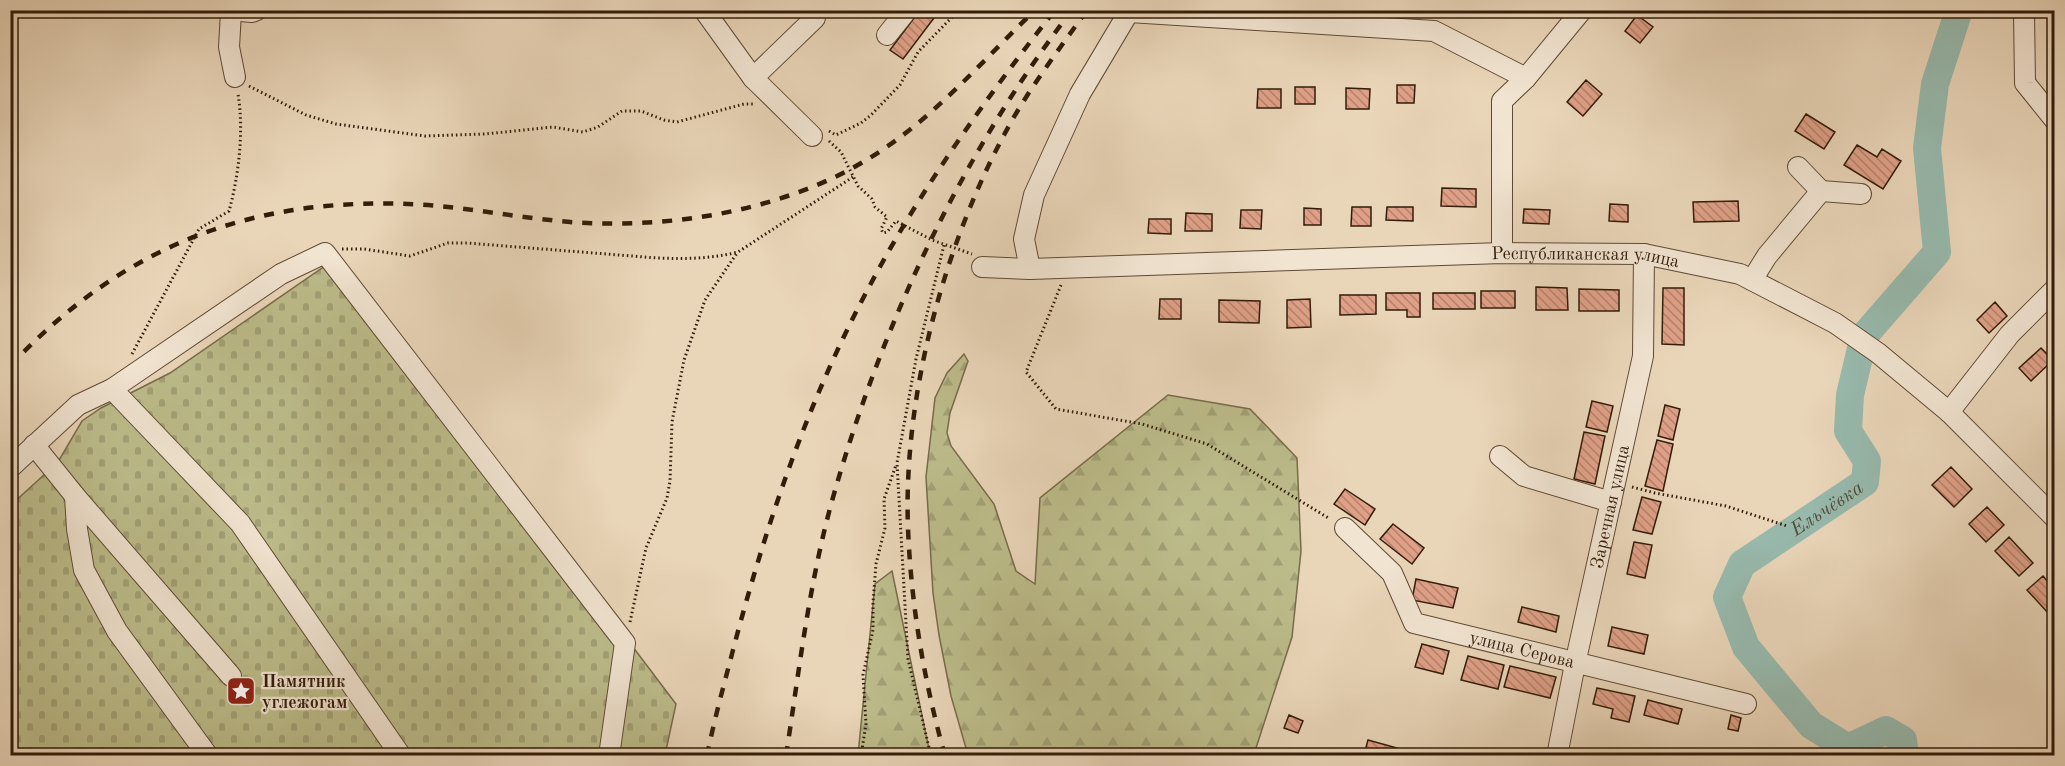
<svg xmlns="http://www.w3.org/2000/svg" width="2065" height="766" font-family="'Old Standard TT',serif">
<style>
.forest{fill:url(#forest-firs);stroke:#786c4a;stroke-width:1.5}
.cemetery{fill:url(#cemetery-stones);stroke:#786c4a;stroke-width:1.5}
.lines{fill:none;stroke-linecap:round;stroke-linejoin:round}
.river{stroke:#97b9ac;stroke-width:28}
.building{fill:url(#building-back-hatch);stroke:#331c09;stroke-width:1.5}
.minor-casing{stroke:#604a35;stroke-width:22}
.path{stroke:#331c09;stroke-width:3;stroke-dasharray:1.5 3;stroke-linecap:butt}
.minor{stroke:#f1e4d1;stroke-width:20}
.rail{stroke:#331c09;stroke-width:4.5;stroke-dasharray:10 10;stroke-linecap:butt}
.labels{text-anchor:middle;stroke-width:4.5;stroke-linejoin:round;paint-order:stroke}
.street-label{font-size:18px;fill:#331c09;stroke:#f1e4d1}
.poi-label{font-size:18px;font-weight:bold;fill:#331c09;stroke:#f1e4d1;text-anchor:start}
.water-label{font-size:20px;font-style:italic;fill:#514b3a;stroke:#f1e4d1}
</style>
<defs>
<pattern id="forest-firs" width="22" height="20" patternUnits="userSpaceOnUse" patternTransform="scale(1.5)"><rect width="22" height="20" fill="#bcbc8a"/><path d="M5 1l3.5 6h-7zM16 11l3.5 6h-7z" fill="#a2a176"/></pattern>
<pattern id="cemetery-stones" width="16" height="16" patternUnits="userSpaceOnUse" patternTransform="scale(1.5)"><rect width="16" height="16" fill="#bcbc8a"/><path d="M2 7V4a2 2 0 0 1 4 0v3zM10 15v-3a2 2 0 0 1 4 0v3z" fill="#a2a176"/></pattern>
<pattern id="building-back-hatch" width="6" height="6" patternUnits="userSpaceOnUse" patternTransform="scale(1.5)"><rect width="6" height="6" fill="#dfa087"/><path d="M-1 5l2 2M0 0l6 6M5-1l2 2" fill="none" stroke="#b5826d"/></pattern>
</defs>
<rect width="100%" height="100%" fill="#e9d5b8"/>
<filter id="stains"><feTurbulence type="fractalNoise" baseFrequency=".00333" numOctaves="4"/><feColorMatrix values="0 0 0 0 .2 0 0 0 0 .09 0 0 0 0 .02 0 0 0 .5 -.17"/></filter>
<radialGradient id="worn" r=".72"><stop offset=".6" stop-color="#630" stop-opacity="0"/><stop offset="1" stop-color="#630" stop-opacity=".3"/></radialGradient>
<!-- forest -->
<path class="forest" d="M 964,354 L 968,361 L 950,413 L 947,433 L 951,446 L 994,504 L 1016,571 L 1035,584 L 1040,498 L 1168,395 L 1250,409 L 1297,458 L 1301,551 L 1292,637 L 1256,748 L 1255,755 L 968,755 L 951,696 L 939,635 L 933,593 L 926,477 L 935,398 L 947,373 Z
M 892,571 L 930,754 L 931,755 L 858,755 L 875,584 Z"/>
<!-- cemetery -->
<path class="cemetery" d="M 338,257 L 676,704 L 665,755 L 11,756 L 11,505 L 58,462 L 82,421 L 101,408 L 170,373 Z"/>
<g class="lines">
<!-- river -->
<path class="river" id="s1" d="M 1905,756 L 1903,740 L 1886,730 L 1848,748 L 1811,725 L 1746,647 L 1727,597 L 1742,564 L 1865,482 L 1867,461 L 1848,431 L 1850,395 L 1864,336 L 1937,252 L 1927,148 L 1935,84 L 1959,10"/>
</g>
<!-- building -->
<path class="building" d="M 920,10 L 940,10 L 903,59 L 890,50 Z
M 1637,15 L 1653,27 L 1640,43 L 1625,31 Z
M 1586,80 L 1602,94 L 1583,116 L 1567,102 Z
M 1397,85 L 1415,85 L 1414,103 L 1397,103 Z
M 1295,87 L 1315,87 L 1315,104 L 1295,104 Z
M 1346,88 L 1370,89 L 1369,109 L 1346,109 Z
M 1258,89 L 1281,89 L 1281,108 L 1257,108 Z
M 1806,114 L 1835,132 L 1824,149 L 1795,131 Z
M 1857,145 L 1877,157 L 1882,149 L 1901,161 L 1883,189 L 1844,165 Z
M 1442,188 L 1476,189 L 1476,207 L 1441,206 Z
M 1738,201 L 1739,221 L 1694,222 L 1693,202 Z
M 1610,204 L 1628,205 L 1628,222 L 1609,221 Z
M 1352,207 L 1371,207 L 1371,226 L 1351,226 Z
M 1387,207 L 1413,207 L 1413,221 L 1386,220 Z
M 1304,208 L 1321,209 L 1321,225 L 1304,225 Z
M 1524,209 L 1550,210 L 1549,224 L 1523,223 Z
M 1241,210 L 1262,210 L 1261,229 L 1240,228 Z
M 1186,213 L 1212,214 L 1212,231 L 1185,231 Z
M 1149,219 L 1171,219 L 1171,234 L 1148,233 Z
M 1536,287 L 1567,288 L 1568,310 L 1536,310 Z
M 1663,288 L 1684,288 L 1684,345 L 1662,344 Z
M 1579,289 L 1619,290 L 1619,311 L 1579,311 Z
M 1481,291 L 1515,291 L 1515,308 L 1481,308 Z
M 1386,293 L 1420,293 L 1420,317 L 1407,317 L 1407,310 L 1386,310 Z
M 1433,293 L 1475,293 L 1475,309 L 1433,309 Z
M 1340,295 L 1376,295 L 1376,314 L 1340,315 Z
M 1160,299 L 1181,299 L 1181,319 L 1159,319 Z
M 1310,299 L 1311,327 L 1287,328 L 1287,300 Z
M 1219,300 L 1260,301 L 1259,323 L 1219,322 Z
M 1995,302 L 2007,316 L 1989,333 L 1977,320 Z
M 2041,348 L 2053,360 L 2031,381 L 2019,368 Z
M 1592,401 L 1613,406 L 1607,432 L 1586,427 Z
M 1665,405 L 1680,409 L 1673,440 L 1658,436 Z
M 1584,432 L 1605,436 L 1595,484 L 1574,479 Z
M 1657,440 L 1673,444 L 1663,491 L 1645,486 Z
M 1951,467 L 1972,489 L 1954,507 L 1932,485 Z
M 1345,489 L 1375,509 L 1365,525 L 1334,504 Z
M 1642,497 L 1661,502 L 1652,534 L 1633,530 Z
M 1987,507 L 2004,525 L 1986,542 L 1969,524 Z
M 1393,524 L 1424,548 L 1412,564 L 1380,539 Z
M 2009,537 L 2033,563 L 2019,576 L 1995,551 Z
M 1634,542 L 1652,545 L 1645,578 L 1627,574 Z
M 2043,576 L 2054,589 L 2054,607 L 2048,613 L 2027,590 Z
M 1416,579 L 1458,588 L 1453,608 L 1412,600 Z
M 1522,607 L 1559,616 L 1556,632 L 1518,622 Z
M 1612,627 L 1648,635 L 1644,654 L 1608,646 Z
M 1422,644 L 1449,651 L 1443,674 L 1415,667 Z
M 1468,656 L 1504,665 L 1498,689 L 1461,680 Z
M 1510,666 L 1556,677 L 1550,698 L 1504,687 Z
M 1597,688 L 1635,696 L 1629,722 L 1611,718 L 1613,709 L 1593,704 Z
M 1648,700 L 1682,709 L 1678,724 L 1644,715 Z
M 1289,715 L 1303,721 L 1298,733 L 1284,728 Z
M 1731,715 L 1741,718 L 1738,731 L 1728,729 Z
M 1368,740 L 1397,748 L 1395,756 L 1364,755 Z"/>
<g class="lines">
<!-- minor casing -->
<g class="minor-casing">
<g id="minor">
<path d="M 229,10 L 252,12 L 257,10"/>
<path d="M 704,10 L 753,78 L 812,136"/>
<path d="M 231,12 L 229,47 L 235,77"/>
<path d="M 1129,12 L 1434,31 L 1526,78"/>
<path d="M 2024,12 L 2025,83 L 2054,119"/>
<path d="M 887,35 L 907,10"/>
<path d="M 753,78 L 815,18 L 809,10"/>
<path d="M 1821,191 L 1861,194"/>
<path d="M 1502,253 L 1502,101 L 1526,78 L 1582,10"/>
<path id="s2" d="M 982,267 L 1030,269 L 1502,253 L 1644,254 L 1740,274 L 1835,323 L 1878,353 L 1949,412 L 2054,517"/>
<path d="M 1030,269 L 1024,239 L 1034,195 L 1080,94 L 1130,10"/>
<path d="M 1752,280 L 1767,256 L 1821,191 L 1798,167"/>
<path d="M 112,389 L 240,523 L 401,756"/>
<path d="M 1949,412 L 2010,334 L 2054,290"/>
<path d="M 34,445 L 75,496 L 231,676"/>
<path d="M 1500,456 L 1524,476 L 1611,502"/>
<path d="M 10,468 L 78,405 L 112,389 L 281,274 L 325,253 L 625,643 L 609,756"/>
<path d="M 75,496 L 77,529 L 84,570 L 117,631 L 208,756"/>
<path id="s3" d="M 1345,528 L 1392,573 L 1414,623 L 1746,704"/>
<path id="s4" d="M 1557,756 L 1575,664 L 1643,356 L 1644,254"/>
</g>
</g>
<!-- path -->
<path class="path" d="M 249,86 L 306,115 L 336,124 L 425,136 L 485,134 L 553,127 L 583,132 L 598,127 L 622,111 L 641,111 L 664,120 L 677,122 L 744,104 L 753,104
M 829,131 L 836,135 L 861,123 L 871,115 L 900,85 L 918,52 L 959,10
M 829,141 L 841,152 L 858,186 L 872,199 L 875,207 L 887,217 L 881,229 L 883,233 L 887,232 L 896,221 L 932,240 L 972,254
M 342,249 L 364,249 L 410,256 L 448,243 L 467,243 L 657,258 C 685,259 711,259 738,252 L 853,177
M 1061,285 L 1026,372 L 1056,409 L 1142,424 L 1207,444 L 1330,519
M 132,354 L 199,229 L 229,211 C 239,175 244,130 238,94
M 1632,487 L 1655,493 L 1726,506 L 1787,526
M 630,622 L 646,548 L 667,498 L 670,481 L 672,422 L 684,360 L 705,300 L 737,253
M 861,756 L 866,724 L 863,675 L 873,630 L 873,603 L 876,564 L 885,528 L 884,499 L 896,465
M 931,756 L 908,659 L 897,463 L 916,359 L 944,245"/>
<!-- minor -->
<use href="#minor" class="minor"/>
<!-- rail -->
<path class="rail" d="M 10,366 C 127,242 258,194 428,205 C 475,209 522,218 570,222 C 653,228 740,217 817,185 C 911,146 964,79 1035,10
M 707,756 C 714,720 724,685 733,650 C 766,525 807,403 868,289 C 920,190 986,98 1055,10
M 786,756 C 799,671 809,584 832,501 C 881,326 961,155 1072,10
M 945,756 C 924,681 911,605 908,528 C 903,398 943,249 1004,135 C 1027,91 1058,51 1087,10"/>
</g>
<!-- icons -->
<defs>
<g id="sight-square" transform="scale(1.5)"><rect x="-9" y="-9" width="18" height="18" rx="4" fill="#8f2418" stroke="#f1e4d1"/><path d="M0-6L1.8-2.2L6-1.7L2.9 1.2L3.7 5.4L0 3.3L-3.7 5.4L-2.9 1.2L-6-1.7L-1.8-2.2Z" fill="#fff"/></g>
</defs>
<g fill-rule="evenodd">
<use href="#sight-square" x="241" y="691"/>
</g>
<g class="labels">
<!-- street labels -->
<g class="street-label">
<text dy="6" stroke="none"><textPath href="#s2" startOffset="604">Республиканская улица</textPath></text>
<text dy="6" stroke="none"><textPath href="#s4" startOffset="255">Заречная улица</textPath></text>
<text dy="6" stroke="none"><textPath href="#s3" startOffset="231">улица Серова</textPath></text>
</g>
<!-- poi labels -->
<g class="poi-label">
<text x="262" y="687">Памятник<tspan x="262" dy="21">углежогам</tspan></text>
</g>
<!-- water labels -->
<g class="water-label">
<text dy="7" stroke="none"><textPath href="#s1" startOffset="414">Ельчёвка</textPath></text>
</g>
</g>
<!-- margin -->
<rect width="2065" height="766" fill="none" stroke="#e9d5b8" stroke-width="36"/>
<rect x="12" y="12" width="2041" height="742" fill="none" stroke="#331c09" stroke-width="3"/>
<rect x="18" y="18" width="2029" height="730" fill="none" stroke="#331c09" stroke-width="1.5"/>
<rect width="100%" height="100%" filter="url(#stains)"/>
<rect width="100%" height="100%" fill="url(#worn)"/>
</svg>
